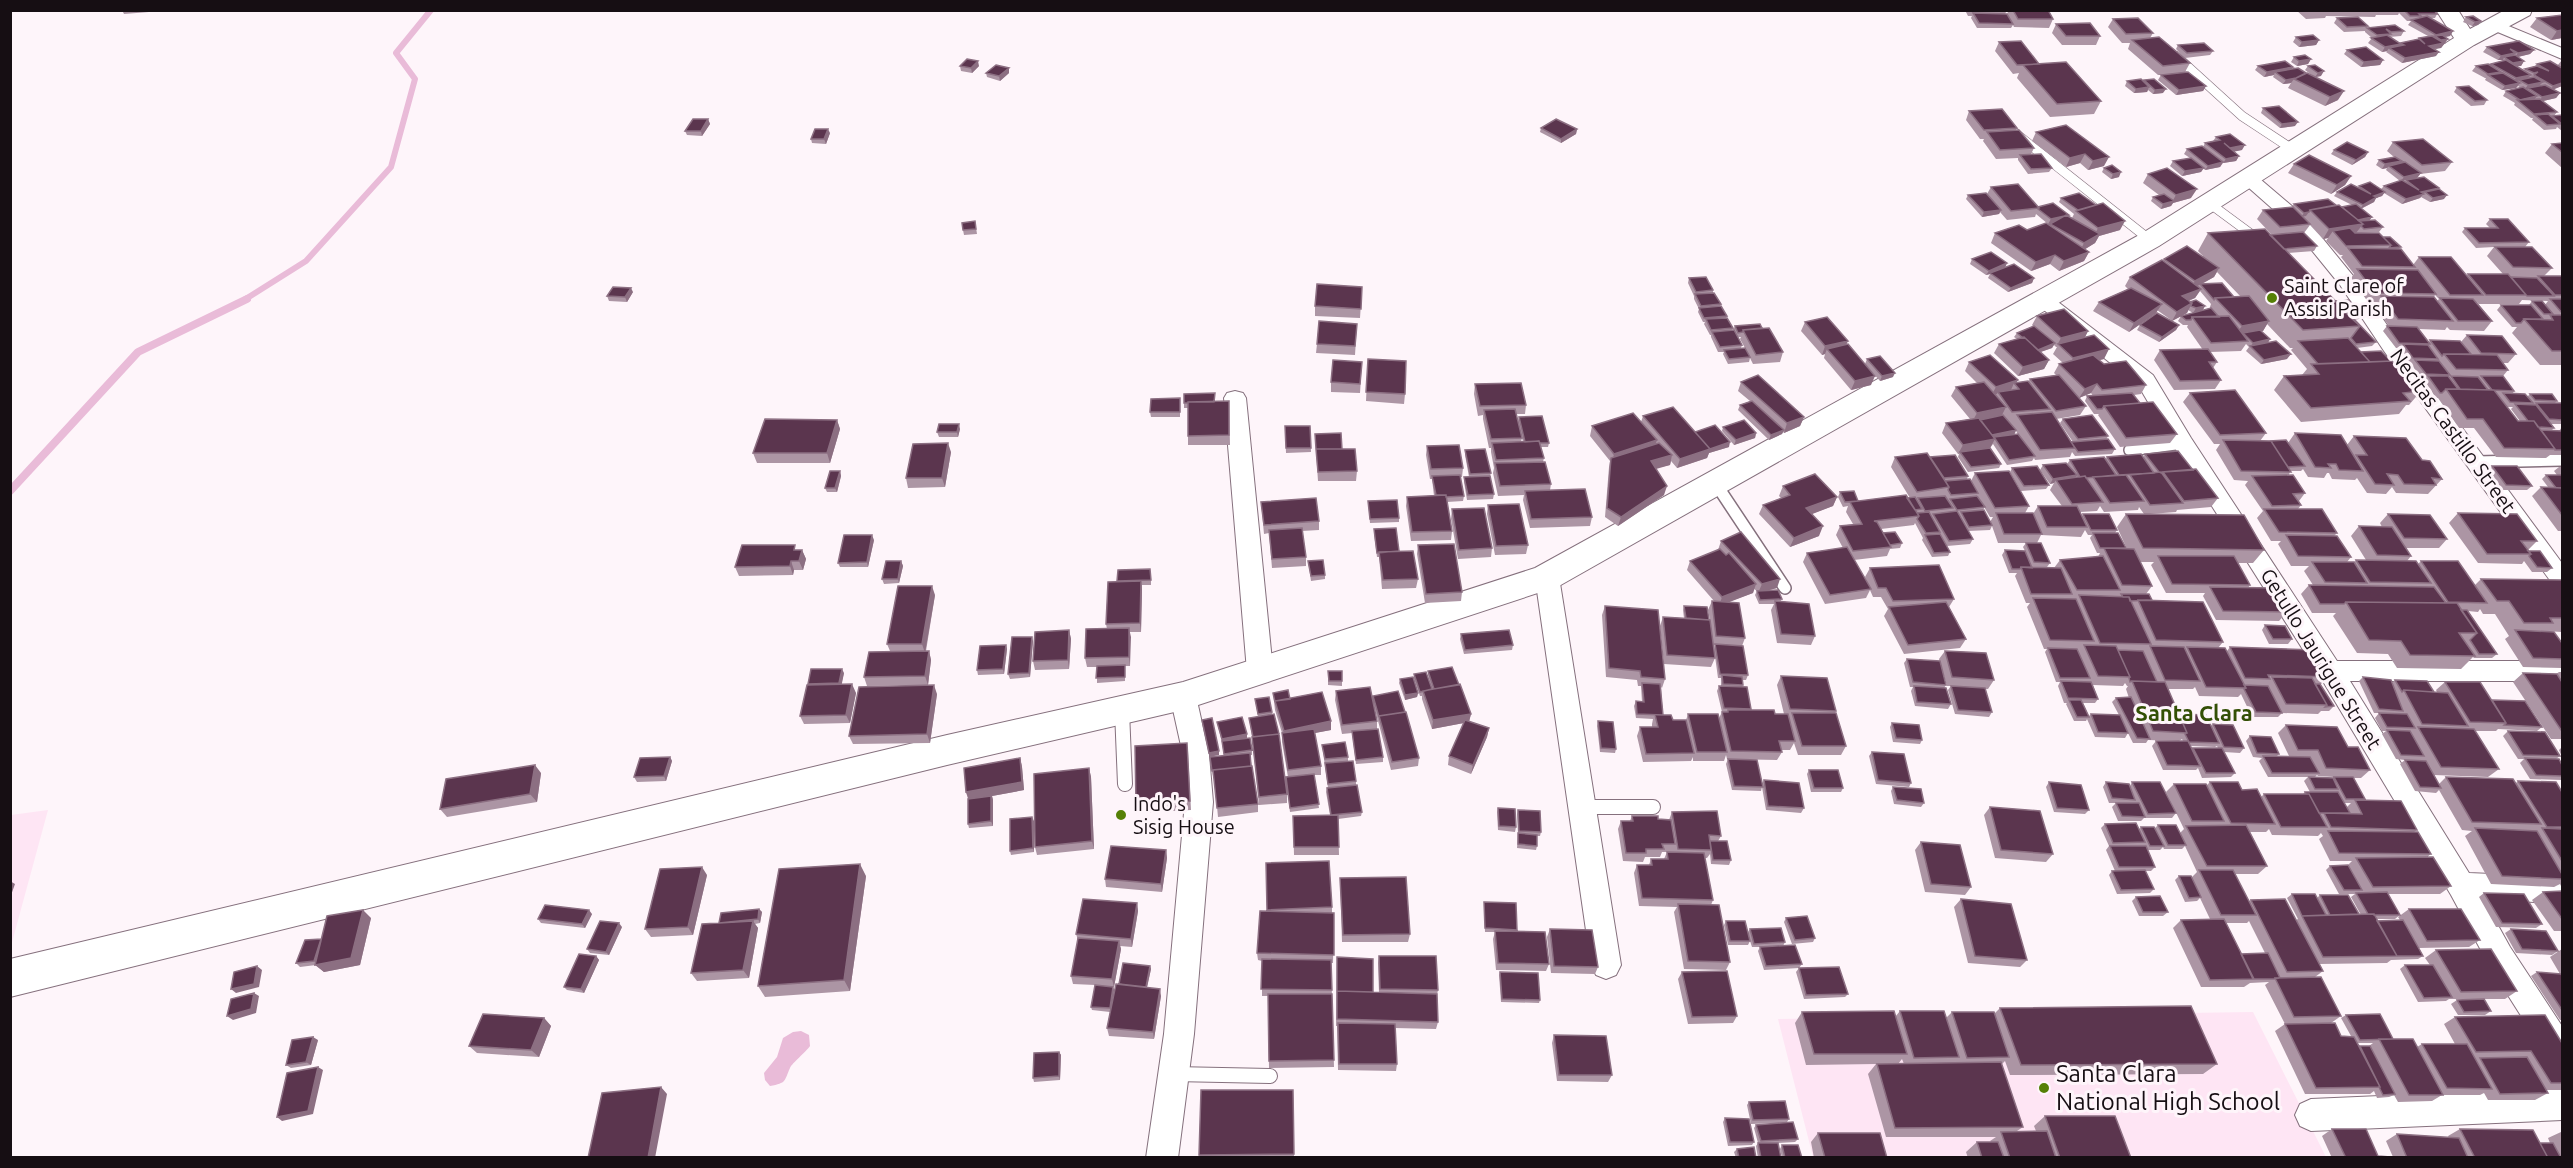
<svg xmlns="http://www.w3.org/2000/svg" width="2573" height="1168" font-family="Ubuntu,sans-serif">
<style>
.built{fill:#fee5f4}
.water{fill:#e9bbd8}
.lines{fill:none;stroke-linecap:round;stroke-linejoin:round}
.stream-far1{stroke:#e9bbd8;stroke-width:6}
.stream{stroke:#e9bbd8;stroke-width:8}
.lane-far2-casing{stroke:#85707d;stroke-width:10}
.lane-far1-casing{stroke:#85707d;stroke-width:14}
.lane-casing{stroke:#85707d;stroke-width:16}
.street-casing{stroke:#85707d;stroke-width:2}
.secondary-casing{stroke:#85707d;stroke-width:2}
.lane-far2{stroke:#fff;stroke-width:9}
.lane-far1{stroke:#fff;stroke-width:11}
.lane{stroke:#fff;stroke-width:14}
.street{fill:#fff;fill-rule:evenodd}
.secondary{fill:#fff;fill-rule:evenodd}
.wall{fill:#ac95a4;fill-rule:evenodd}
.shaded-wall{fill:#8c6f82}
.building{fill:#5b354e;stroke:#8c6f82;stroke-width:1.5}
.poi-dot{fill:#558006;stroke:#fef5fa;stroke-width:2}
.labels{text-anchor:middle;stroke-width:6;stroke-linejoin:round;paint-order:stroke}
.poi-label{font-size:20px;fill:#160e13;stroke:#fef5fa;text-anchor:start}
.street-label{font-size:20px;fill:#160e13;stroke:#fef5fa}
.quarter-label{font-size:22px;font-weight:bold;fill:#334f05;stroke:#fef5fa}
.near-poi-label{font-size:24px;fill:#160e13;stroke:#fef5fa;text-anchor:start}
</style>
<rect width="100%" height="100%" fill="#fef5fa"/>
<!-- built -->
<path class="built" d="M 48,810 L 11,946 L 11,815 Z
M 2253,1012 L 2326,1157 L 1813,1157 L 1778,1019 Z"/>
<!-- water -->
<path class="water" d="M 801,1031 L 809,1035 L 810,1046 C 806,1052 792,1063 790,1068 C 784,1081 787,1083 770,1086 L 765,1080 L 764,1073 L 777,1057 L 783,1038 L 793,1032 Z"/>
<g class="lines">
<!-- stream-far1 -->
<path class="stream-far1" d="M 244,300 L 306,261 L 391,167 L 415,79 L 396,53 L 431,10"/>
<!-- stream -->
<path class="stream" d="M 10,491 L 138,352 L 247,299"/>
<!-- lane-far2 casing -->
<g class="lane-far2-casing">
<path id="lane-far2" d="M 2176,56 L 2242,116 L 2292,149
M 2015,133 L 2150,240
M 2209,203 L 2251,234"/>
</g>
<!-- lane-far1 casing -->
<g class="lane-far1-casing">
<path id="lane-far1" d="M 2130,450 L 2183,443
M 2477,462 L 2562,460
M 1716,484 L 1785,588"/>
</g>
<!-- lane casing -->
<g class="lane-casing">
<path id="lane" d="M 1122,711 L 1125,784
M 1583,807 L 1653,807
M 1174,1074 L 1270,1076"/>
</g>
<!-- street casing -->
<g class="street-casing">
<path id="street" d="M 2494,20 L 2562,48 L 2562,59 L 2488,28 L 2486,25 Z
M 2247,172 L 2253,173 L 2306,218 L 2354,277 L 2398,341 L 2562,563 L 2562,589 L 2554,586 L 2384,351 L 2340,285 L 2292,226 L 2241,181 L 2238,177 L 2241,173 Z
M 2042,293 L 2049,295 L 2153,375 L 2191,438 L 2337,661 L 2562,661 L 2562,681 L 2350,681 L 2469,873 L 2562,877 L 2562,903 L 2484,900 L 2510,947 L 2562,1026 L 2562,1067 L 2551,1063 L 2490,967 L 2451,895 L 2321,678 L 2175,448 L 2138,385 L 2035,303 L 2032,299 L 2035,295 Z
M 1235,391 L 1243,393 L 1246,398 L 1273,671 L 1269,678 L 1260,681 L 1251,678 L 1247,671 L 1224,398 L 1227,393 Z
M 1547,568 L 1555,571 L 1559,577 L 1621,965 L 1616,975 L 1606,979 L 1596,975 L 1591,965 L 1535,577 L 1539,571 Z
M 1183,686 L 1192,689 L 1196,696 L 1209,755 L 1213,802 L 1194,1034 L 1178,1158 L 1146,1158 L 1164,1034 L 1185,802 L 1183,755 L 1170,696 L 1174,689 Z
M 2562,1088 L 2562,1120 L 2311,1131 L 2300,1126 L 2295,1115 L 2300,1104 L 2311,1099 Z"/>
</g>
<!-- secondary casing -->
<g class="secondary-casing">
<path id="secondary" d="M 2436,10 L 2458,10 L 2470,29 L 2505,10 L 2532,10 L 2530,15 L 2474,45 L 2159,246 L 1559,586 L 1183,710 L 947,765 L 10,997 L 10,959 L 947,735 L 1183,682 L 1535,568 L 2141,234 L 2454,38 Z"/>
</g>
<!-- lane-far2 -->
<use href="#lane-far2" class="lane-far2"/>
<!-- lane-far1 -->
<use href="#lane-far1" class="lane-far1"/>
<!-- lane -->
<use href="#lane" class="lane"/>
<!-- street -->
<use href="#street" class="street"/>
<!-- secondary -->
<use href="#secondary" class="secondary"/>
</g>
<!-- wall -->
<path class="wall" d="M 82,10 L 106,10 L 105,12 L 83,12 Z
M 122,10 L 149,10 L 149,12 L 124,14 Z
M 1965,10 L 2007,10 L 2005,14 L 2007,14 L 2009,10 L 2048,10 L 2053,19 L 2049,28 L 2014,27 L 2013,25 L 2011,28 L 1977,28 L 1971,18 L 1972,16 L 1968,16 Z
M 2296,10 L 2434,10 L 2437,14 L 2435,18 L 2430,18 L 2453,31 L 2450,36 L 2445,37 L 2445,43 L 2441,48 L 2434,49 L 2436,56 L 2402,63 L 2386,52 L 2387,51 L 2382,52 L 2368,43 L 2372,38 L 2365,32 L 2365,31 L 2344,32 L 2334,23 L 2337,18 L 2368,26 L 2367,28 L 2404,31 L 2401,36 L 2389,37 L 2400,43 L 2418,39 L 2419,38 L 2428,36 L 2408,25 L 2411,21 L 2407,21 L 2399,13 L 2398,15 L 2376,15 L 2375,17 L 2326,16 L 2325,18 L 2306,19 Z
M 2562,15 L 2562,38 L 2551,40 L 2530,27 L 2537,18 Z
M 2466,17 L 2481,21 L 2478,25 L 2472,26 L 2463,22 Z
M 2113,19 L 2153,33 L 2150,38 L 2190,63 L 2185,72 L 2206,86 L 2203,91 L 2176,95 L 2158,80 L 2161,75 L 2158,75 L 2128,49 L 2130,43 L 2122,43 L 2108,27 Z
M 2056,24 L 2100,36 L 2096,45 L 2062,45 L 2052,33 Z
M 2296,37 L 2319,40 L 2316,45 L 2299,47 L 2293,42 Z
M 1999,42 L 2039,64 L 2101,101 L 2094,114 L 2050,117 L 2017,78 L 2019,73 L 2013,74 L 1995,51 Z
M 2178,45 L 2213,51 L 2210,55 L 2185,58 L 2176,49 Z
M 2487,47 L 2534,50 L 2530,54 L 2517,57 L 2524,61 L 2521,66 L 2516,66 L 2524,71 L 2525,69 L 2535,66 L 2537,64 L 2557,66 L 2562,60 L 2562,86 L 2553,89 L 2560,93 L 2556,98 L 2543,101 L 2557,112 L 2554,116 L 2562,115 L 2562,114 L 2562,131 L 2557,127 L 2556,129 L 2544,130 L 2532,120 L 2533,118 L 2531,118 L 2514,105 L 2515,103 L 2503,96 L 2506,91 L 2521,88 L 2518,86 L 2516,88 L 2502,90 L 2485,80 L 2486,78 L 2485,78 L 2472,71 L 2476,66 L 2490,65 L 2491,64 L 2501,61 L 2503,60 L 2498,60 L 2483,52 Z
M 2347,50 L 2383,60 L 2380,65 L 2361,67 L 2344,54 Z
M 2294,57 L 2311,59 L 2308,64 L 2297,66 L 2291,62 Z
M 2315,65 L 2321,76 L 2316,77 L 2338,100 L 2325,106 L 2288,88 L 2291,83 L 2283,84 L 2273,77 L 2274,75 L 2264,77 L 2255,70 L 2258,66 L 2292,69 L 2313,76 L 2305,70 L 2308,66 Z
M 960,66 L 979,66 L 972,73 L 961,71 Z
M 986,73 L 1009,73 L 1000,81 L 987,77 Z
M 2144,80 L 2163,93 L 2153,94 L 2148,90 L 2147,92 L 2134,93 L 2125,86 L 2127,81 L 2143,81 Z
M 2457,87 L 2487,100 L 2484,105 L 2471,106 L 2454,92 Z
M 2263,108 L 2295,126 L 2280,128 L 2261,113 Z
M 1969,111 L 2017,128 L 2016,130 L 2034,148 L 2031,154 L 2052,168 L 2049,172 L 2028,174 L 2018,160 L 2018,158 L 1996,159 L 1983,141 L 1984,139 L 1980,139 L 1966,120 Z
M 708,119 L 710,124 L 702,136 L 687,135 L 685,131 Z
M 2066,125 L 2104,166 L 2088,170 L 2080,163 L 2066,167 L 2032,141 L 2036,132 Z
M 1541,128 L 1577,129 L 1576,134 L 1561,143 L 1540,132 Z
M 830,133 L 826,144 L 812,143 L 811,139 Z
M 2216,137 L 2242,150 L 2234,151 L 2239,156 L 2236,161 L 2223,163 L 2220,167 L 2205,170 L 2203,168 L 2201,172 L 2182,176 L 2170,166 L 2173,161 L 2190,158 L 2184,154 L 2187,149 L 2203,147 L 2205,143 L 2213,141 Z
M 2393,142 L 2452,162 L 2445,171 L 2420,174 L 2417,178 L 2403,181 L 2405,182 L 2406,180 L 2438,189 L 2444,199 L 2430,202 L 2421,197 L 2420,198 L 2402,204 L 2384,193 L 2382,196 L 2376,198 L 2374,202 L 2361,209 L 2372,217 L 2369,220 L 2383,227 L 2379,232 L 2361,233 L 2383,237 L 2401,247 L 2399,249 L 2413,265 L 2419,257 L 2466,276 L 2468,274 L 2503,274 L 2487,256 L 2494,247 L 2476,248 L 2462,232 L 2465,228 L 2490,228 L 2486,224 L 2490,219 L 2529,242 L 2525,247 L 2552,268 L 2544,276 L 2562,276 L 2562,365 L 2540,365 L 2512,333 L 2517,327 L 2512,327 L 2497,310 L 2501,305 L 2529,305 L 2532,301 L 2545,305 L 2548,301 L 2522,300 L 2519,304 L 2478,304 L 2477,302 L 2492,321 L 2484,331 L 2450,330 L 2447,327 L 2445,330 L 2419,329 L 2429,342 L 2430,340 L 2461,342 L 2467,335 L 2516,354 L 2508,363 L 2503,363 L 2508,370 L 2503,376 L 2514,391 L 2513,393 L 2528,396 L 2530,394 L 2557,401 L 2555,403 L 2562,404 L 2562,424 L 2551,424 L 2554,428 L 2551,431 L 2559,431 L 2562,427 L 2562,455 L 2550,455 L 2546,458 L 2496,457 L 2474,428 L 2459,428 L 2438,398 L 2436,398 L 2424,380 L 2425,379 L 2422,379 L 2411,364 L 2412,363 L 2410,363 L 2399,349 L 2401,348 L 2396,348 L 2383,331 L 2387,326 L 2389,326 L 2374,305 L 2376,302 L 2368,302 L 2351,278 L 2354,274 L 2341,257 L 2343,255 L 2340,255 L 2326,241 L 2328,238 L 2323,239 L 2310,225 L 2304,233 L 2317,246 L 2314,251 L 2288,253 L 2335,301 L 2362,315 L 2359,319 L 2354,320 L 2376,342 L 2372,346 L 2357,348 L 2361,352 L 2421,391 L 2409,405 L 2406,405 L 2399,414 L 2301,422 L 2274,390 L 2284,376 L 2302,375 L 2307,369 L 2291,350 L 2293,348 L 2290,348 L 2267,324 L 2263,331 L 2261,331 L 2270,339 L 2268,343 L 2287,359 L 2261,364 L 2246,351 L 2249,347 L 2246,344 L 2241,351 L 2210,352 L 2217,362 L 2213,368 L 2221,380 L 2215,389 L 2174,390 L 2154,360 L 2160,350 L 2203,350 L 2187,327 L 2188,325 L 2183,325 L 2178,321 L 2181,316 L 2193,313 L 2188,310 L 2187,313 L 2172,321 L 2179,325 L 2176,330 L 2159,342 L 2137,330 L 2140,325 L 2171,320 L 2157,310 L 2156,313 L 2129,332 L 2093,311 L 2099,302 L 2128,289 L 2125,286 L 2130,277 L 2163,261 L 2164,259 L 2203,256 L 2198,251 L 2208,233 L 2272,235 L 2257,219 L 2263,210 L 2292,207 L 2294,204 L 2336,205 L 2342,207 L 2352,205 L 2334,196 L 2337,192 L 2358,188 L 2359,186 L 2381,189 L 2384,186 L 2400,181 L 2386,170 L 2387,168 L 2382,169 L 2376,165 L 2379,160 L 2394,157 L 2387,151 ZM 2217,272 L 2241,297 L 2234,297 L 2202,284 L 2214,277 ZM 2200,291 L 2211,304 L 2210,307 L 2210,308 L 2203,310 L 2205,306 L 2189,301 L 2195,298 ZM 2435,295 L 2439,299 L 2437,301 L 2434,297 ZM 2507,407 L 2513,407 L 2511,409 L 2520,421 L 2518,421 Z
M 2562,143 L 2562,168 L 2545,153 L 2552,144 Z
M 2334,150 L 2368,152 L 2365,157 L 2352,165 L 2331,154 Z
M 2294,164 L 2351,176 L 2345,185 L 2331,194 L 2288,173 Z
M 2104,168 L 2119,177 L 2111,179 L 2102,172 Z
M 2148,174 L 2191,198 L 2173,203 L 2171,206 L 2161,209 L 2151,201 L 2153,197 L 2159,195 L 2143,183 Z
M 1991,187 L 2038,207 L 2069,215 L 2068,216 L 2072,218 L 2074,214 L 2059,202 L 2061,198 L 2120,230 L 2099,236 L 2095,243 L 2085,249 L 2089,252 L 2084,261 L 2059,271 L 2050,264 L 2031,271 L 1991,243 L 1995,233 L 2027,230 L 2048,224 L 2036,214 L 2035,217 L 2007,220 L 2000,212 L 1999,214 L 1982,217 L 1966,199 L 1968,195 L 1987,194 Z
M 975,221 L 977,234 L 964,235 L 963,230 Z
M 1972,259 L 2006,267 L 2034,278 L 2032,283 L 2008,292 L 1988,278 L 1990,274 L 1986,275 L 1970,264 Z
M 1689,278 L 1713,290 L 1713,293 L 1721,304 L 1720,306 L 1727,316 L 1726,318 L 1733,328 L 1732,331 L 1733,330 L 1735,326 L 1762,328 L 1783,352 L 1780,362 L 1753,364 L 1750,358 L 1749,362 L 1728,364 L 1723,354 L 1724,352 L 1718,352 L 1711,337 L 1711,335 L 1710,335 L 1704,324 L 1705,322 L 1703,322 L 1698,312 L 1699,309 L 1694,299 L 1694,296 L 1688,283 ZM 1738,337 L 1741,337 L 1740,339 L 1745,348 L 1741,348 L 1742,345 Z
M 1362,287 L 1360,318 L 1315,316 L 1315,306 Z
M 633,292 L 627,302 L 609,301 L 607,296 Z
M 2037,316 L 2088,331 L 2085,337 L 2104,359 L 2099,360 L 2104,364 L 2146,385 L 2141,394 L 2134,395 L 2140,403 L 2177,434 L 2170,443 L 2120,447 L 2098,415 L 2099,414 L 2094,414 L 2085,401 L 2087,396 L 2093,396 L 2091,393 L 2079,398 L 2076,395 L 2086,406 L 2080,415 L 2056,419 L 2071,442 L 2073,442 L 2060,423 L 2063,419 L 2108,436 L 2106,440 L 2115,449 L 2112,454 L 2075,456 L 2072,452 L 2070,457 L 2035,460 L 2034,458 L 2032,461 L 2007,465 L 1993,444 L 1990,448 L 2001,464 L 1999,468 L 1968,472 L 1958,457 L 1959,454 L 1958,454 L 1942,433 L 1946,423 L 1970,419 L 1951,396 L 1956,387 L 1977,383 L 1965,371 L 1969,362 L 2018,380 L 2016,383 L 2028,382 L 2030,379 L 2056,375 L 2054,373 L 2059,364 L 2063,363 L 2053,354 L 2057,347 L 2056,347 L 2054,345 L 2052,348 L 2040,352 L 2049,360 L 2044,369 L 2018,376 L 1994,353 L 1999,344 L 2017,339 L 2014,337 L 2017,333 L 2033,326 L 2032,325 ZM 2016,431 L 2019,436 L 2014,435 Z
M 1805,322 L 1846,345 L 1871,385 L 1851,390 L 1824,358 L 1825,354 L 1822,355 L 1801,331 Z
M 1357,324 L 1355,355 L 1316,353 L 1317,344 Z
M 1368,359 L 1405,394 L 1404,404 L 1366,401 Z
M 1867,359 L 1893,377 L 1880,381 L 1865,364 Z
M 1362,362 L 1360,393 L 1331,392 L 1331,382 Z
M 1741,382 L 1804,417 L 1800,426 L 1784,433 L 1783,432 L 1782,434 L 1769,440 L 1738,410 L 1740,405 L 1750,401 L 1738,391 Z
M 1475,384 L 1526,405 L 1525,414 L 1516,414 L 1522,438 L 1521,442 L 1523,442 L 1518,421 L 1519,417 L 1549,443 L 1548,447 L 1541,447 L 1544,458 L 1543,462 L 1551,484 L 1550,490 L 1592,517 L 1590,526 L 1530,528 L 1523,500 L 1524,495 L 1498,496 L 1493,473 L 1494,468 L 1491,452 L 1491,448 L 1489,448 L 1483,419 L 1483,415 L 1478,416 L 1474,394 Z
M 2190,393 L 2266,433 L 2260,441 L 2288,443 L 2295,433 L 2347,445 L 2354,436 L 2422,460 L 2442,479 L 2428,494 L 2396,493 L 2392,487 L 2386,494 L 2367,493 L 2357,478 L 2355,480 L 2332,479 L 2329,473 L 2327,473 L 2324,478 L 2308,477 L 2303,469 L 2301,471 L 2290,471 L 2289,475 L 2305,493 L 2299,501 L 2301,505 L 2298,509 L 2337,533 L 2334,536 L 2351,557 L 2347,562 L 2354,562 L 2356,560 L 2366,560 L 2351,536 L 2359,526 L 2382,527 L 2380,523 L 2388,514 L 2447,539 L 2439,548 L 2406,548 L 2411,556 L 2407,561 L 2418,564 L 2421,561 L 2475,585 L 2481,579 L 2562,580 L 2562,632 L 2544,631 L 2562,643 L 2562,668 L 2523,667 L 2505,639 L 2509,636 L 2495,614 L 2483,614 L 2480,609 L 2478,612 L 2468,611 L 2497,654 L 2492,658 L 2474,658 L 2473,657 L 2461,669 L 2397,668 L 2388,654 L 2357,653 L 2333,616 L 2336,613 L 2312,613 L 2301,594 L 2309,585 L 2313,585 L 2304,571 L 2309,566 L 2291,566 L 2278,544 L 2281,541 L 2271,541 L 2257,518 L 2263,511 L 2245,485 L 2248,481 L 2234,480 L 2216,450 L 2220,444 L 2214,444 L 2183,402 Z
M 1180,398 L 1180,417 L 1151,417 L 1150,412 Z
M 1229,401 L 1230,445 L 1188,445 L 1188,408 L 1184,408 L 1184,403 Z
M 1643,416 L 1695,432 L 1729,447 L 1709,453 L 1707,458 L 1677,468 L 1671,461 L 1670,465 L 1656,468 L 1664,495 L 1618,526 L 1605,517 L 1609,467 L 1610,461 L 1590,436 L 1592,426 L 1641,422 Z
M 837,420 L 840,429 L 830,463 L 757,463 L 753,453 Z
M 1285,426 L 1310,426 L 1311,452 L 1286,453 Z
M 1723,427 L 1756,433 L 1755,438 L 1734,445 L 1722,431 Z
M 960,429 L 958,437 L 939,437 L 937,432 Z
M 1427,446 L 1463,468 L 1462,477 L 1460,477 L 1464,496 L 1463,501 L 1447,502 L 1452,531 L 1451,540 L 1411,541 L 1406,506 L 1407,497 L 1434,496 L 1432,479 L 1430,479 L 1426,455 Z
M 1342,449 L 1357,471 L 1356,481 L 1318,481 L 1316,452 Z
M 1465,450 L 1491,473 L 1490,476 L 1494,494 L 1493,499 L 1467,500 L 1464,482 L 1464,477 L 1469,477 L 1465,455 Z
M 951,452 L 945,487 L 908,488 L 906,478 Z
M 2145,454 L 2193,470 L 2218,498 L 2211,507 L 2177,510 L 2176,512 L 2150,514 L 2264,550 L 2253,563 L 2238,563 L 2250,585 L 2248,588 L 2287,612 L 2279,621 L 2216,620 L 2203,596 L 2205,593 L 2166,593 L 2151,565 L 2154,562 L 2140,562 L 2152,586 L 2146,594 L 2152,600 L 2223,642 L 2218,648 L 2227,651 L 2230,647 L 2328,677 L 2320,685 L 2334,706 L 2329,711 L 2321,711 L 2318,714 L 2282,713 L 2278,717 L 2252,717 L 2241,694 L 2238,697 L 2199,696 L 2195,687 L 2193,689 L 2168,689 L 2179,714 L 2211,726 L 2213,724 L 2244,748 L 2240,753 L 2224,752 L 2235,773 L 2231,777 L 2202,778 L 2198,768 L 2196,770 L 2163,770 L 2152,746 L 2156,741 L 2183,741 L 2182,739 L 2179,741 L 2148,740 L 2146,743 L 2133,743 L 2128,733 L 2125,738 L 2095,737 L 2087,719 L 2086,721 L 2074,721 L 2066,704 L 2067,703 L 2064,703 L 2058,686 L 2060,682 L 2056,682 L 2045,652 L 2047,649 L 2044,649 L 2027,607 L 2030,603 L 2026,603 L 2015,576 L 2017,573 L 2009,573 L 2002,555 L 2005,550 L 2025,551 L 2023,547 L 2026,543 L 1998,543 L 1992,526 L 1990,530 L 1968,531 L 1973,539 L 1970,544 L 1947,546 L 1950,552 L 1948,556 L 1932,557 L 1922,540 L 1923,538 L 1915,523 L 1914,525 L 1881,529 L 1883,533 L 1902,543 L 1900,548 L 1890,549 L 1887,556 L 1854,560 L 1868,584 L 1865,577 L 1870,568 L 1954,599 L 1949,607 L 1966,639 L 1960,648 L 1904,654 L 1884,616 L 1888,609 L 1881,597 L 1873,597 L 1870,590 L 1866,598 L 1825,604 L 1803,562 L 1807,553 L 1843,548 L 1836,535 L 1840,526 L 1853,524 L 1846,512 L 1848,506 L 1843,507 L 1838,497 L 1840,492 L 1858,501 L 1910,498 L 1891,467 L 1895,457 L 1930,457 L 1968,476 L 1967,479 L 1971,481 L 1975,473 L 2029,506 L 2025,513 L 2033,514 L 2038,506 L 2062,506 L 2050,490 L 2054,483 L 2050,484 L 2040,470 L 2043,465 L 2067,464 L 2070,460 L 2105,460 L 2107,457 L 2143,458 ZM 1977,496 L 1977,495 L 1990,517 L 1993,517 L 1990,522 L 1983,510 L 1985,507 ZM 2100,506 L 2104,512 L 2138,510 L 2139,507 L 2144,514 L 2126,514 L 2117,527 L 2127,549 L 2126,548 L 2115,533 L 2117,530 L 2083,514 L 2082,516 L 2080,512 L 2097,511 ZM 2085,530 L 2088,535 L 2092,535 L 2090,538 L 2097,553 L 2100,553 L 2098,557 L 2060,560 L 2054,568 L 2032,568 L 2032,567 L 2047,567 L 2050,563 L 2037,543 L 2041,535 L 2081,537 ZM 2125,683 L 2127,686 L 2128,686 L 2126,689 L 2129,698 L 2116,698 L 2112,702 L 2119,715 L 2091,714 L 2089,716 L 2083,703 L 2095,703 L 2098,699 L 2093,685 L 2123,686 ZM 2191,746 L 2215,747 L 2217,746 L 2218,748 L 2193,748 L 2192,749 Z
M 2492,466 L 2532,486 L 2527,490 L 2502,490 L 2488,470 Z
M 2559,467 L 2562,467 L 2562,531 L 2558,531 L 2532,496 L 2541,487 L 2548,487 L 2542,479 L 2546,475 L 2557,475 L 2554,471 Z
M 2012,468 L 2049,485 L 2046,489 L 2021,491 L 2010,472 Z
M 840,471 L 841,476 L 837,492 L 827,492 L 825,488 Z
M 1783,486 L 1837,497 L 1833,506 L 1811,514 L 1819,536 L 1790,547 L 1759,514 L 1763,505 L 1781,498 L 1779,496 Z
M 1368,501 L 1399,518 L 1399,522 L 1370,523 Z
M 1261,502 L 1319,521 L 1319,530 L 1302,531 L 1306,557 L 1306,566 L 1272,568 L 1269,533 L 1264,534 Z
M 1488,505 L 1528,545 L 1526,554 L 1495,555 L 1487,514 Z
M 1452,509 L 1492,548 L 1491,557 L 1458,559 L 1451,519 Z
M 2458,513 L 2537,541 L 2528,550 L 2552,568 L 2547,572 L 2532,572 L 2524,561 L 2522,564 L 2478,563 L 2449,523 Z
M 1374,529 L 1399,551 L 1418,579 L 1416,588 L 1382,589 L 1379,557 L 1377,557 L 1374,534 Z
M 874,540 L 868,567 L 840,567 L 838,563 Z
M 1721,541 L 1777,588 L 1769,590 L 1782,599 L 1780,602 L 1815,636 L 1811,645 L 1777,643 L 1771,610 L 1774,604 L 1759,604 L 1755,595 L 1757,591 L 1754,589 L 1753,593 L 1728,602 L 1745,638 L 1742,646 L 1748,675 L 1746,680 L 1742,680 L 1743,685 L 1742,687 L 1751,709 L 1750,710 L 1775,714 L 1784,714 L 1777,685 L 1781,676 L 1836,711 L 1835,713 L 1846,746 L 1841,755 L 1798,755 L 1794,743 L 1790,750 L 1781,750 L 1782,752 L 1777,760 L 1727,759 L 1726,755 L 1724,761 L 1693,761 L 1693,757 L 1691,761 L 1643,762 L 1637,736 L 1640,727 L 1652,727 L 1652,724 L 1653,719 L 1636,718 L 1634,706 L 1636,701 L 1642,702 L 1641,686 L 1638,686 L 1637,680 L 1606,677 L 1602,615 L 1605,606 L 1665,679 L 1662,688 L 1661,687 L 1663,715 L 1673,720 L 1686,720 L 1688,714 L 1719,718 L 1722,712 L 1717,691 L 1719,686 L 1721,686 L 1721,678 L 1718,678 L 1714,649 L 1715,645 L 1713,645 L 1715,658 L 1711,667 L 1664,664 L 1660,626 L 1663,617 L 1684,618 L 1683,610 L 1684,606 L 1710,620 L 1708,610 L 1712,601 L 1714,601 L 1687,570 L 1690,561 L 1718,550 Z
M 1418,545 L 1462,592 L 1461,601 L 1425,603 L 1417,554 Z
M 797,550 L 802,550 L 806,559 L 803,570 L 794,570 L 793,575 L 739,576 L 735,567 Z
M 901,561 L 903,566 L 899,583 L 884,584 L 882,579 Z
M 1308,561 L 1325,575 L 1325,579 L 1311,581 Z
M 1151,574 L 1151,585 L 1142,585 L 1141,632 L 1130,632 L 1130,666 L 1125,666 L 1125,681 L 1097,683 L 1097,667 L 1087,667 L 1085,658 L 1107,629 L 1106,624 L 1117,581 Z
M 935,595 L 926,651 L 929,651 L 931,660 L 928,685 L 867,686 L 864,677 L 890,651 L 887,644 Z
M 2265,625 L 2292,639 L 2288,644 L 2269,644 L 2262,630 Z
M 1069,630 L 1071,639 L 1069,669 L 1035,670 L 1033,661 Z
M 1461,634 L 1513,645 L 1512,650 L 1464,654 L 1460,639 Z
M 1033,641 L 1030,677 L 1010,679 L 1008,674 Z
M 1006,645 L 1007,649 L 1004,674 L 978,675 L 977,670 Z
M 1945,651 L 1994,680 L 1988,689 L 1985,689 L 1992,712 L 1989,717 L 1955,714 L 1948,690 L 1951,686 L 1947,686 L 1939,659 Z
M 1907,659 L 1946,685 L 1944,688 L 1951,704 L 1948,709 L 1915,706 L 1911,691 L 1913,687 L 1910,687 L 1904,663 Z
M 1328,671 L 1342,671 L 1342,686 L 1328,685 Z
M 1428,671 L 1459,685 L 1471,714 L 1469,721 L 1489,728 L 1487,737 L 1471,774 L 1448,765 L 1449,756 L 1464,723 L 1432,729 L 1422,699 L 1422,696 L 1420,696 L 1414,679 L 1414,674 L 1432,689 L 1428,675 Z
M 2559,672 L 2562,672 L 2562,739 L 2551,739 L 2513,682 L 2523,673 L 2556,674 Z
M 844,673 L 841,685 L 856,693 L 850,723 L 804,724 L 800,716 L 808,685 L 808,684 Z
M 2363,677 L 2392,683 L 2395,680 L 2434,692 L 2437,692 L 2436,690 L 2445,682 L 2492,700 L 2542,727 L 2537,731 L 2498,729 L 2496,731 L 2475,731 L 2499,769 L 2488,777 L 2434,775 L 2439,784 L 2446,777 L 2516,783 L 2518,781 L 2562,792 L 2562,888 L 2560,884 L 2554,887 L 2491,884 L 2465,836 L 2472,831 L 2462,830 L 2439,790 L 2436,793 L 2415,791 L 2400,764 L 2405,760 L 2396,759 L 2382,734 L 2386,731 L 2382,731 L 2375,718 L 2379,713 L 2374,713 L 2359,681 Z
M 1400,679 L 1418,693 L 1417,697 L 1405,700 L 1399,683 Z
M 1336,691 L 1372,700 L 1373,696 L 1419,758 L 1418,766 L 1391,770 L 1373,702 L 1377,721 L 1377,729 L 1383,757 L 1383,762 L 1356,764 L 1352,733 L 1342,734 L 1335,700 Z
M 1273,693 L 1290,699 L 1331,730 L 1314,733 L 1321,766 L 1321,775 L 1314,775 L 1319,808 L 1290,812 L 1286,781 L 1286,777 L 1288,777 L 1282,742 L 1282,733 L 1275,710 Z
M 937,694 L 930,743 L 853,744 L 849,736 Z
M 1269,697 L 1287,794 L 1287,803 L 1259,805 L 1252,737 L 1249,718 L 1258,717 L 1255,699 Z
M 1598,721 L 1616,749 L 1615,753 L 1600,752 L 1597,726 Z
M 1217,722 L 1247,738 L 1252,750 L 1252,755 L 1250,755 L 1258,804 L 1258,812 L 1218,817 L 1214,775 L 1213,776 L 1210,757 L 1224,756 L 1222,743 Z
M 1892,723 L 1922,740 L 1920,744 L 1893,742 L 1890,727 Z
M 2286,725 L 2348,747 L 2370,770 L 2361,778 L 2354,778 L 2364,800 L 2417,830 L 2414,832 L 2431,854 L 2427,857 L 2451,886 L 2440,894 L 2388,894 L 2400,915 L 2395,919 L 2376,919 L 2377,921 L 2400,920 L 2398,917 L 2409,909 L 2480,940 L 2469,947 L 2419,948 L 2423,956 L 2418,959 L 2391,960 L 2387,963 L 2319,964 L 2323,971 L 2315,977 L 2341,1016 L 2331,1023 L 2301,1024 L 2341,1036 L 2351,1036 L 2341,1018 L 2346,1015 L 2393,1039 L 2417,1047 L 2422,1044 L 2455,1044 L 2444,1024 L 2455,1017 L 2562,1043 L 2562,1090 L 2546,1090 L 2548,1093 L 2535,1100 L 2488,1100 L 2484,1093 L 2480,1095 L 2442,1095 L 2432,1101 L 2398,1102 L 2394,1095 L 2389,1097 L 2377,1098 L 2374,1091 L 2370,1094 L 2305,1094 L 2275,1031 L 2285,1024 L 2265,985 L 2269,982 L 2250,983 L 2244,987 L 2201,987 L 2173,928 L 2181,920 L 2210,919 L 2200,898 L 2197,901 L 2185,902 L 2175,880 L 2179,876 L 2192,877 L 2197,872 L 2185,846 L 2182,849 L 2164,849 L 2163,847 L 2160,850 L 2148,850 L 2155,867 L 2151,871 L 2145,871 L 2154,889 L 2150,893 L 2117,894 L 2109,875 L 2112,871 L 2115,871 L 2106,850 L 2109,846 L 2101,828 L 2105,824 L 2139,829 L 2141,827 L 2155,828 L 2158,825 L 2180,833 L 2184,829 L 2166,792 L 2174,784 L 2207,785 L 2210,782 L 2242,790 L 2261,797 L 2264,794 L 2303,794 L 2305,792 L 2310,792 L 2304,781 L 2308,777 L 2268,777 L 2259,761 L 2262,758 L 2253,757 L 2246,741 L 2250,736 L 2279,754 L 2277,756 L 2289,756 L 2278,733 ZM 2317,775 L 2318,776 L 2334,777 L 2333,778 L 2315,777 ZM 2344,803 L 2351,803 L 2347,807 ZM 2269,829 L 2272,835 L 2318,836 L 2321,833 L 2323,836 L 2319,839 L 2330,861 L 2352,861 L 2348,865 L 2330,866 L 2326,870 L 2339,894 L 2355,894 L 2351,897 L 2361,915 L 2359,915 L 2320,895 L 2317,898 L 2292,894 L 2287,898 L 2298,919 L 2296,920 L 2251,900 L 2249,901 L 2235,874 L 2258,874 L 2267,866 L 2250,832 L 2266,832 ZM 2249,921 L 2265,953 L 2241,954 L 2226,923 L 2247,923 ZM 2358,1043 L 2373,1043 L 2369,1046 L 2360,1046 Z
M 2508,731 L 2560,756 L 2556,759 L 2562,765 L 2562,780 L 2530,779 L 2520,763 L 2524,759 L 2518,759 L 2503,736 Z
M 1322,745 L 1348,757 L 1348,761 L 1356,781 L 1356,785 L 1362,812 L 1361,816 L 1338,819 L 1339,855 L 1294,855 L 1293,816 L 1330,815 L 1326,792 L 1327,788 L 1328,788 Z
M 2562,747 L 2562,757 L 2559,750 Z
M 1188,751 L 1191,810 L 1137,813 L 1136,805 Z
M 1872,752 L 1911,783 L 1909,787 L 1876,784 L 1869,756 Z
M 670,757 L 672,761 L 666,781 L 637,782 L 634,777 Z
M 1020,758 L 1022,767 L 1024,790 L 992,796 L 993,800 L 993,826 L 969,828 L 968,824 L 968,799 L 966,792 Z
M 1728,759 L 1762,784 L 1764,780 L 1804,808 L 1801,813 L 1766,810 L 1762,787 L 1761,791 L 1732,790 L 1726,764 Z
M 1089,768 L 1091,777 L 1094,849 L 1037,855 L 1035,847 Z
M 1809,770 L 1843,788 L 1841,792 L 1811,792 L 1807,774 Z
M 541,773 L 537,802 L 447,817 L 440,809 Z
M 2049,782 L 2089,810 L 2085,814 L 2054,812 L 2046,787 Z
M 2106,782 L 2130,786 L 2132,782 L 2176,813 L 2172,818 L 2144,818 L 2141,821 L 2118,821 L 2112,807 L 2116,803 L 2109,803 L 2103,787 Z
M 1893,787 L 1924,803 L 1921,807 L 1894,804 L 1891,791 Z
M 1990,807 L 2053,854 L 2046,862 L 1995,858 L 1984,815 Z
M 1498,808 L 1516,827 L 1515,832 L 1498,830 L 1497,812 Z
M 1518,810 L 1541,832 L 1540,836 L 1537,836 L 1537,846 L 1536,850 L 1517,848 L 1518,834 L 1517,814 Z
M 1672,812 L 1721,836 L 1718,841 L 1731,860 L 1729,865 L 1711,864 L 1710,854 L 1707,858 L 1705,858 L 1713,900 L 1711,905 L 1730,962 L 1726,970 L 1684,969 L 1674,912 L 1677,907 L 1639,906 L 1634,873 L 1637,865 L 1649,865 L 1651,859 L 1664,859 L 1667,852 L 1662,852 L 1660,857 L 1645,857 L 1643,862 L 1623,861 L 1618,829 L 1621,821 L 1630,821 L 1632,816 L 1658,819 L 1669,820 Z
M 1034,821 L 1034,852 L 1011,855 L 1010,851 Z
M 1921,842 L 1971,887 L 1965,895 L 1925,892 L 1915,850 Z
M 1166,850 L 1167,858 L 1162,892 L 1106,887 L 1105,879 Z
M 1266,863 L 1332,907 L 1332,913 L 1334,913 L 1333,963 L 1331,963 L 1334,1067 L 1269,1068 L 1268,996 L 1262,996 L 1262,961 L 1258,960 L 1257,953 L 1267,911 Z
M 707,875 L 693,935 L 651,937 L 645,929 Z
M 866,876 L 850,991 L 765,997 L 758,986 Z
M 1340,878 L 1410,934 L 1408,942 L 1342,942 Z
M 2562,891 L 2562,931 L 2554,931 L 2532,900 L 2543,892 Z
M 2484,893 L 2542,924 L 2536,928 L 2496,927 L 2479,897 Z
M 2136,897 L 2168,912 L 2163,916 L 2139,916 L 2132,901 Z
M 1961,899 L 2027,960 L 2020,967 L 1968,963 L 1954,907 Z
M 1484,902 L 1517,930 L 1517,931 L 1549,964 L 1546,971 L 1496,970 L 1493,939 L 1495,932 L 1485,932 L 1484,906 Z
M 1137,903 L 1138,911 L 1132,947 L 1120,946 L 1121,949 L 1114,987 L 1108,986 L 1113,987 L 1114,990 L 1119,984 L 1150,966 L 1151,969 L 1147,988 L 1161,996 L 1154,1039 L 1109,1036 L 1107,1028 L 1110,1012 L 1092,1010 L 1091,1007 L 1095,985 L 1073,984 L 1071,976 L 1078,940 L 1076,934 Z
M 759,909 L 762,912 L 760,923 L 755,924 L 758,928 L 749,978 L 697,981 L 691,973 Z
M 592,914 L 585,928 L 541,923 L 538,919 Z
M 371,918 L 360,965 L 324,972 L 316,965 L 300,967 L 296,963 L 321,939 Z
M 1786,918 L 1815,938 L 1813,942 L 1792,944 L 1784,922 Z
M 1726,921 L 1748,932 L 1750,929 L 1785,942 L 1783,946 L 1802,964 L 1799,968 L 1764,970 L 1758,951 L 1760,947 L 1752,947 L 1750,941 L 1748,945 L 1728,945 L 1724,925 Z
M 622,927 L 609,955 L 590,953 L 587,949 Z
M 1550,929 L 1598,967 L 1595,974 L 1551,973 L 1547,937 Z
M 2511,929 L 2558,951 L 2552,955 L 2516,953 L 2505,933 Z
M 2562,949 L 2562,1020 L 2560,1020 L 2531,976 L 2537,972 L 2560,974 L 2550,957 Z
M 2436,950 L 2517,991 L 2505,999 L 2449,999 L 2446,1001 L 2418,1002 L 2400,969 L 2405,965 L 2430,965 L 2425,958 Z
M 596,956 L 599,960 L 584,993 L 567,990 L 564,987 Z
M 1379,956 L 1438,990 L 1437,995 L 1438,1022 L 1436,1029 L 1395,1028 L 1397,1064 L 1396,1071 L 1338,1070 L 1337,1026 L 1336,1026 L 1337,957 L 1373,992 L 1379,993 L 1378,963 Z
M 1799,968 L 1848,994 L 1845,997 L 1804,999 L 1796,972 Z
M 1500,972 L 1540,1000 L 1539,1003 L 1501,1002 L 1499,975 Z
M 1682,972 L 1737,1016 L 1733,1023 L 1688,1024 L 1678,979 Z
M 2457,1000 L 2491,1011 L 2485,1015 L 2458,1015 L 2451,1004 Z
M 2000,1008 L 2217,1064 L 2203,1074 L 2010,1075 L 2005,1061 L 2001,1065 L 2023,1127 L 2017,1131 L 2036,1131 L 2034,1126 L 2045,1116 L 2131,1158 L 1968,1158 L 1966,1152 L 1977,1142 L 1991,1142 L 1990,1141 L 1996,1137 L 1886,1137 L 1868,1074 L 1876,1064 L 1806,1065 L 1795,1023 L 1802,1012 L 1895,1017 L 1900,1011 L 1946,1018 L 1952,1012 L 1994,1014 ZM 1902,1059 L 1904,1064 L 1898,1064 Z
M 544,1018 L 551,1026 L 539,1057 L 477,1053 L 469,1046 Z
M 1554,1035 L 1612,1075 L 1608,1082 L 1557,1081 L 1552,1043 Z
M 318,1040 L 311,1065 L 291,1068 L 286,1065 Z
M 1059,1052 L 1061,1055 L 1060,1080 L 1034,1082 L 1033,1078 Z
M 1293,1090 L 1294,1158 L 1200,1158 L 1199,1155 Z
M 1749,1102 L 1789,1119 L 1787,1122 L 1798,1139 L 1795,1142 L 1778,1143 L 1781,1158 L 1758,1158 L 1756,1146 L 1758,1143 L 1754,1128 L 1756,1125 L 1780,1123 L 1751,1124 L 1747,1105 Z
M 1725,1118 L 1754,1142 L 1752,1145 L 1728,1146 L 1723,1122 Z
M 2332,1129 L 2378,1156 L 2393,1157 L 2386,1141 L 2397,1134 L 2449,1138 L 2448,1136 L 2460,1129 L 2540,1143 L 2550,1143 L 2548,1138 L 2561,1132 L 2562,1132 L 2562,1158 L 2332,1158 L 2322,1136 Z
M 1818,1133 L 1887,1158 L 1814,1158 L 1811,1142 Z
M 1782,1145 L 1802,1158 L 1782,1158 L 1780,1149 Z
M 1737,1149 L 1756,1158 L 1736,1158 L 1734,1152 Z"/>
<!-- shaded-wall -->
<path class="shaded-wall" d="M 2481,21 L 2478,25 L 2472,26 L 2475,22 Z
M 2562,30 L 2562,38 L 2551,40 L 2557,31 Z
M 2453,31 L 2450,36 L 2439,38 L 2436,36 L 2436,35 Z
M 2448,39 L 2441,48 L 2426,50 L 2429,46 L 2439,44 L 2441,40 Z
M 2319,40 L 2316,45 L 2299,47 L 2302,42 Z
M 2401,44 L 2398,49 L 2389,48 L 2387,51 L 2382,52 L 2385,47 Z
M 2534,50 L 2530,54 L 2514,58 L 2518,53 Z
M 2439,52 L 2436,56 L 2402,63 L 2405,58 Z
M 2515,53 L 2512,58 L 2504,57 L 2503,60 L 2498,60 L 2501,56 Z
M 2311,59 L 2308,64 L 2297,66 L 2299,61 Z
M 2383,60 L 2380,65 L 2361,67 L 2364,62 Z
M 978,61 L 979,66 L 972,73 L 971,68 Z
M 2524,61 L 2521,66 L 2510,67 L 2513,63 Z
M 2293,67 L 2291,71 L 2275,72 L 2274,75 L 2264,77 L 2267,72 Z
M 1009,68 L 1009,73 L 1000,81 L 999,76 Z
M 2324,71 L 2321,76 L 2315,77 L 2318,73 Z
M 2309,75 L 2294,79 L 2291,83 L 2283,84 L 2286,80 Z
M 2531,75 L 2527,79 L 2519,80 L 2518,81 L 2512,83 L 2516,78 Z
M 2543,82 L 2539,86 L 2524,90 L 2528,85 Z
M 2520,83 L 2516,88 L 2502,90 L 2505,86 Z
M 2562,83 L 2562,86 L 2550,91 L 2553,86 Z
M 2206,86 L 2203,91 L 2176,95 L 2179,90 Z
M 2149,87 L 2147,92 L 2134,93 L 2136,89 Z
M 2166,89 L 2163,93 L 2153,94 L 2155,90 Z
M 2344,91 L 2338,100 L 2325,106 L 2330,97 Z
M 2560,93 L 2556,98 L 2539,102 L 2542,97 Z
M 2537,96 L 2534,100 L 2520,100 Z
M 708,119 L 710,124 L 702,136 L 701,131 Z
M 2298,122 L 2295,126 L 2280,128 L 2282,124 Z
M 828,129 L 830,133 L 826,144 L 824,139 Z
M 1577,129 L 1576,134 L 1561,143 L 1561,139 Z
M 2245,145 L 2242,150 L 2228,153 L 2230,148 Z
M 2368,152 L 2365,157 L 2352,165 L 2356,160 Z
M 2085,154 L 2080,163 L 2066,167 L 2070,158 Z
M 2239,156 L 2236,161 L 2223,163 L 2226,159 Z
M 2109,157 L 2104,166 L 2088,170 L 2093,161 Z
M 2402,161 L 2399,166 L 2389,166 L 2387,168 L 2382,169 L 2385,164 Z
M 2223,162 L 2220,167 L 2205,170 L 2208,166 Z
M 2204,168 L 2201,172 L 2182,176 L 2185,171 Z
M 2121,172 L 2119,177 L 2111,179 L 2113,174 Z
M 2421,173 L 2417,178 L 2401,181 L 2404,177 Z
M 2351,176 L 2345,185 L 2331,194 L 2337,185 Z
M 2439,188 L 2436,192 L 2425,192 L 2420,198 L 2402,204 L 2406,199 L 2421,192 Z
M 2197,189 L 2191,198 L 2173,203 L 2171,206 L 2161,209 L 2163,204 L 2172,202 L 2176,195 Z
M 2385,192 L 2382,196 L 2376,198 L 2374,202 L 2360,209 L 2363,205 L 2374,196 Z
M 2447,195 L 2444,199 L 2430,202 L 2433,198 Z
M 2001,210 L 1999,214 L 1982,217 L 1984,212 Z
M 2309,212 L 2306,216 L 2301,217 L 2304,213 Z
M 2069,215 L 2066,220 L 2048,224 L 2051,219 Z
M 2372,217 L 2369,221 L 2358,223 L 2356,220 Z
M 2125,221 L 2120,230 L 2099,236 L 2095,243 L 2079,253 L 2084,243 L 2093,238 L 2098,228 Z
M 2363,224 L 2356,233 L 2333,231 L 2328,238 L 2323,239 L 2329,229 Z
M 2089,252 L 2084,261 L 2059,271 L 2064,261 Z
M 2055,255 L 2050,264 L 2031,271 L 2036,262 Z
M 2007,263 L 2005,268 L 1990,273 L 1990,274 L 1986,275 L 1989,271 Z
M 2219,268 L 2214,277 L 2190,290 L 2195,281 Z
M 2034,278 L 2032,283 L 2008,292 L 2011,288 Z
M 631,288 L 633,292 L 627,302 L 625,297 Z
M 2201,289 L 2195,298 L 2176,305 L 2182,296 Z
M 2192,303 L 2187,313 L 2172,321 L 2177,312 Z
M 2162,304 L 2156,313 L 2129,332 L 2134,323 Z
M 2205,306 L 2202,311 L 2193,313 L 2196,308 Z
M 2269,321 L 2263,331 L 2235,335 L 2242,326 Z
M 2179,325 L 2176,330 L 2159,342 L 2162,337 Z
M 2088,331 L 2083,341 L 2058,344 L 2056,347 L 2061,338 Z
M 2270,339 L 2267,344 L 2250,347 L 2253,343 Z
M 1848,341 L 1844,350 L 1827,349 L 1825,354 L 1822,355 L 1825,346 Z
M 2055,343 L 2052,348 L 2035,354 L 2038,350 Z
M 2109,349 L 2104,359 L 2068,368 L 2073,358 Z
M 2291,354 L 2287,359 L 2261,364 L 2264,360 Z
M 2049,360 L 2044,369 L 2018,376 L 2023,367 Z
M 1895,373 L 1893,377 L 1880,381 L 1882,376 Z
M 1875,376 L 1871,385 L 1851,390 L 1855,381 Z
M 2018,380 L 2015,385 L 2014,383 L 2011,390 L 1999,394 L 1998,392 L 1997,394 L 1991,396 L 1996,387 Z
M 2097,384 L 2091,393 L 2079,398 L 2085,389 Z
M 2006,407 L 2001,417 L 1972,422 L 1977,413 Z
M 1804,417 L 1800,426 L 1784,433 L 1787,423 Z
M 837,420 L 840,429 L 830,463 L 827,453 Z
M 959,424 L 960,429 L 958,437 L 957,432 Z
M 1784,430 L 1782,434 L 1769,440 L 1771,435 Z
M 2016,430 L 2014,435 L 1994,439 L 1992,435 Z
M 1756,433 L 1755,438 L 1734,445 L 1736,440 Z
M 1995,439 L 1990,448 L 1960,452 L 1958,454 L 1963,445 Z
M 1657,440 L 1654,449 L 1612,463 L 1614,454 Z
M 1730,442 L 1729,447 L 1709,453 L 1707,458 L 1677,468 L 1680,459 Z
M 948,443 L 951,452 L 945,487 L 942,478 Z
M 1672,455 L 1670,465 L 1649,471 L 1651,461 Z
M 840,471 L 841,476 L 837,492 L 835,488 Z
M 2077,475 L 2074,480 L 2056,480 L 2054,483 L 2050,484 L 2053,479 Z
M 1667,486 L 1664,495 L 1618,526 L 1621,517 Z
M 1837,497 L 1833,506 L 1802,518 L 1806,508 Z
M 1823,526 L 1819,536 L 1790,547 L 1794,538 Z
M 872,535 L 874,540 L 868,567 L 867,562 Z
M 802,550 L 806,559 L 803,570 L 799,561 Z
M 791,561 L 794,570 L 793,575 L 790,566 Z
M 901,561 L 903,566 L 899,583 L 898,579 Z
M 1780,579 L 1777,588 L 1758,593 L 1762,584 Z
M 1141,581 L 1142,590 L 1141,632 L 1140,623 Z
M 1756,584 L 1753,593 L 1719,606 L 1722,597 Z
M 932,586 L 935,595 L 925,653 L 922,644 Z
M 1129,628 L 1131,637 L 1130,666 L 1129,657 Z
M 1069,630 L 1071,639 L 1069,669 L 1068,660 Z
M 1032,637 L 1033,641 L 1030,677 L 1029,673 Z
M 1006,645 L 1007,649 L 1004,674 L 1003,669 Z
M 929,651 L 931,660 L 928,685 L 925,676 Z
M 842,669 L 844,673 L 841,688 L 839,683 Z
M 852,684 L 856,693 L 850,723 L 846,715 Z
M 934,685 L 937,694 L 930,743 L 927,734 Z
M 1418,693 L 1417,697 L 1405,700 L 1405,695 Z
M 1471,714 L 1469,722 L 1432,729 L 1433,720 Z
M 1331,721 L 1331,730 L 1284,739 L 1284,731 Z
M 1489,728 L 1487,737 L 1471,774 L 1473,765 Z
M 1247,734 L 1247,738 L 1222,743 L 1222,739 Z
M 1219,751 L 1219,755 L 1209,757 L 1209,753 Z
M 670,757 L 672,761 L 666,781 L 664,776 Z
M 1020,758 L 1022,767 L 1024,790 L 992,796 L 993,800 L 993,826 L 991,821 L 969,800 L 966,792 Z
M 535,765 L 541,773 L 537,802 L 530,794 Z
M 1089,768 L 1091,777 L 1094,849 L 1092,841 Z
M 1032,817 L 1034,821 L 1034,852 L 1033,848 Z
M 1166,850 L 1167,858 L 1162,892 L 1161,884 Z
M 860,864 L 866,876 L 850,991 L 844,980 Z
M 702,867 L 707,875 L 693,935 L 688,927 Z
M 10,881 L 15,884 L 10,898 Z
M 1137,903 L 1138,911 L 1132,947 L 1131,939 Z
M 759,909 L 762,912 L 760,923 L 758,919 Z
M 363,910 L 371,918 L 360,965 L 324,972 L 315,965 L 317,964 L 314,961 L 323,939 Z
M 589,910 L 592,914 L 585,928 L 582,924 Z
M 753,921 L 758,928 L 749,978 L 743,970 Z
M 619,923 L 622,927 L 609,955 L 606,952 Z
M 1119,941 L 1121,949 L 1114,987 L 1112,979 Z
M 596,956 L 599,960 L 584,993 L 581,989 Z
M 257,966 L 262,970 L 259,987 L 236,993 L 231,989 Z
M 1150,966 L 1151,969 L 1146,991 L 1146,987 Z
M 1113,987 L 1114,990 L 1110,1012 L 1110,1008 Z
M 1160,989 L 1161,996 L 1154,1039 L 1153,1032 Z
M 254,993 L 259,996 L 256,1013 L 233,1020 L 227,1016 Z
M 544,1018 L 551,1026 L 539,1057 L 531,1050 Z
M 313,1037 L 318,1040 L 311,1065 L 306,1062 Z
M 1059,1052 L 1061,1055 L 1060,1080 L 1059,1076 Z
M 318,1067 L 323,1070 L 313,1114 L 282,1121 L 277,1117 Z
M 661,1087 L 667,1094 L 655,1158 L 648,1158 Z"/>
<!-- building -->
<path class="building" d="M 2013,10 L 2048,10 L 2053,19 L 2018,19 Z
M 2404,10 L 2434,10 L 2437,14 L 2419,14 L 2421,16 L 2410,16 Z
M 1973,13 L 2007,14 L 2013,24 L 1979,23 Z
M 2562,15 L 2562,30 L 2557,31 L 2537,18 Z
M 2427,16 L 2453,31 L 2436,35 L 2411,20 Z
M 2473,16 L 2481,21 L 2475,22 L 2466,17 Z
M 2358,17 L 2368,26 L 2347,27 L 2337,18 Z
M 2138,18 L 2153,33 L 2126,34 L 2113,19 Z
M 2090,23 L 2100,36 L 2066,36 L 2056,24 Z
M 2395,25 L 2404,31 L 2391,32 L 2386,29 L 2391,34 L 2377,35 L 2367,28 Z
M 2313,35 L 2319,40 L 2302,42 L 2296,37 Z
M 2387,35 L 2401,44 L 2385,47 L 2371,38 Z
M 2442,35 L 2448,39 L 2441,40 L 2435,36 Z
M 2432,36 L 2444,43 L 2429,46 L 2439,52 L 2405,58 L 2389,48 L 2404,45 L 2400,43 L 2419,39 L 2425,44 L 2419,38 Z
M 2159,37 L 2190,63 L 2163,66 L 2132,40 Z
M 2021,41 L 2039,64 L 2017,65 L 1999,42 Z
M 2519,41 L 2534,50 L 2518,53 L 2510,49 L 2515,53 L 2501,56 L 2487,47 Z
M 2204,43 L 2213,51 L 2187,53 L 2178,45 Z
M 2366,47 L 2383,60 L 2364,62 L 2347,50 Z
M 2305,55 L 2311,59 L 2299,61 L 2294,57 Z
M 2515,55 L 2524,61 L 2513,63 L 2504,57 Z
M 967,59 L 978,61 L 971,68 L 960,66 Z
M 2506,60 L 2531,75 L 2516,78 L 2491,64 Z
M 2285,61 L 2293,67 L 2267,72 L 2258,66 Z
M 2550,61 L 2562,68 L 2562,83 L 2553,86 L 2534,75 L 2538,72 L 2534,73 L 2525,69 L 2537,66 L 2549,71 L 2537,64 Z
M 2066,62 L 2101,101 L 2057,104 L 2023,65 Z
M 2488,64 L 2501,72 L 2488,74 L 2476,66 Z
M 996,65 L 1009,68 L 999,76 L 986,73 Z
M 2315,65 L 2324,71 L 2318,73 L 2308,66 Z
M 2298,68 L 2306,73 L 2296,78 L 2286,80 L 2275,72 Z
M 2188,72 L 2206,86 L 2179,90 L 2161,75 Z
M 2307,73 L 2344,91 L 2330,97 L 2294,79 Z
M 2503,73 L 2520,83 L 2505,86 L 2488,75 Z
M 2534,77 L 2543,82 L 2528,85 L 2519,80 Z
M 2141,79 L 2149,87 L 2136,89 L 2127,81 Z
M 2154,79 L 2166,89 L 2155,90 L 2144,80 Z
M 2545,85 L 2560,93 L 2542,97 L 2528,88 Z
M 2469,86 L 2487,100 L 2475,101 L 2457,87 Z
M 2523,87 L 2537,96 L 2520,100 L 2506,91 Z
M 2540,99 L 2557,112 L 2534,114 L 2517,100 Z
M 2279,106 L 2298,122 L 2282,124 L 2263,108 Z
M 2002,109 L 2017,128 L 1984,130 L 1969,111 Z
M 2548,114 L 2560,124 L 2547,125 L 2535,115 Z
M 2562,115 L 2562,124 L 2552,116 Z
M 693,119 L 708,119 L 701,131 L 685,131 Z
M 1556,119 L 1577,129 L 1561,139 L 1541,128 Z
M 2066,125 L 2109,157 L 2093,161 L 2085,154 L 2070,158 L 2036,132 Z
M 815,129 L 828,129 L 824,139 L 811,139 Z
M 2019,130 L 2034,148 L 2000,150 L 1987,132 Z
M 2230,134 L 2245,145 L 2230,148 L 2224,143 L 2239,156 L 2226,159 L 2205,143 L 2220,140 L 2216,137 Z
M 2423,139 L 2452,162 L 2422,165 L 2393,142 Z
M 2347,142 L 2368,152 L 2356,160 L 2334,150 Z
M 2562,143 L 2562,152 L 2552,144 Z
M 2202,146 L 2223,162 L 2208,166 L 2187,149 Z
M 2041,154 L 2052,168 L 2031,169 L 2020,155 Z
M 2309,155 L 2351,176 L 2337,185 L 2294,164 Z
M 2395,157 L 2402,161 L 2385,164 L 2379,160 Z
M 2191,158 L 2204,168 L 2185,171 L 2173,161 Z
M 2405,162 L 2421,173 L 2404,177 L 2389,166 Z
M 2112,165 L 2121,172 L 2113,174 L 2104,168 Z
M 2167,168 L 2197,189 L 2176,195 L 2148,174 Z
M 2424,177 L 2439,188 L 2421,192 L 2424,194 L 2406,199 L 2384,186 L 2402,180 L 2419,190 L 2406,180 Z
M 2370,182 L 2385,192 L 2374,196 L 2377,197 L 2363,205 L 2337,192 L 2351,184 L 2371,194 L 2359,186 Z
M 2018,184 L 2039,208 L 2011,211 L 1991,187 Z
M 2439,189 L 2447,195 L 2433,198 L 2425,192 Z
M 1986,193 L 2001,210 L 1984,212 L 1968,195 Z
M 2079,193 L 2096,205 L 2078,210 L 2061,198 Z
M 2164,194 L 2174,201 L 2163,204 L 2153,197 Z
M 2328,199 L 2336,205 L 2310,210 L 2309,212 L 2304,213 L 2294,204 Z
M 2053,203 L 2069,215 L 2051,219 L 2038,209 L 2039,208 L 2038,207 Z
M 2103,203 L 2125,221 L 2098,228 L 2076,211 Z
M 2356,204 L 2372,217 L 2358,220 L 2342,207 Z
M 2339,205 L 2363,224 L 2329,229 L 2310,210 Z
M 2293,207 L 2310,224 L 2280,227 L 2263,210 Z
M 2066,215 L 2100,234 L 2084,243 L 2050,224 Z
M 2490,219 L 2508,219 L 2529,242 L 2479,243 L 2465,228 L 2498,228 Z
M 2375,220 L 2383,227 L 2364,229 L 2361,226 L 2363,224 L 2359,221 Z
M 975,221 L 976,229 L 963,230 L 962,223 Z
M 2046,223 L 2089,252 L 2064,261 L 2055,255 L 2036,262 L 1995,233 L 2019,225 L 2027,230 Z
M 2350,228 L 2355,233 L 2379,233 L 2391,245 L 2346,246 L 2333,231 Z
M 2265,229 L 2360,326 L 2303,330 L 2208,233 Z
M 2303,232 L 2317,246 L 2284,249 L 2270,235 Z
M 2383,237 L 2390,237 L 2401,247 L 2389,248 L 2391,245 Z
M 2187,246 L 2219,268 L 2195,281 L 2164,259 Z
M 2495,247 L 2532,247 L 2552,268 L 2513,267 Z
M 2348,248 L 2401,249 L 2415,267 L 2362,266 Z
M 1991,252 L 2007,263 L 1989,271 L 1972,259 Z
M 2419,257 L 2451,257 L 2483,295 L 2450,295 Z
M 2162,260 L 2201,289 L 2182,296 L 2192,303 L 2177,312 L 2130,277 Z
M 2014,264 L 2034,278 L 2011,288 L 1990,273 Z
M 2357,269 L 2418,270 L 2436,294 L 2375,293 Z
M 2468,274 L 2508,274 L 2526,295 L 2486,295 Z
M 2538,276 L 2562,276 L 2562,295 L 2555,295 Z
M 1706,277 L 1713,290 L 1696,292 L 1689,278 Z
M 2511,277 L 2537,278 L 2554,296 L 2527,296 Z
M 2222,283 L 2234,297 L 2215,298 L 2214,300 L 2200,284 Z
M 1317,284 L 1362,287 L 1361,309 L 1315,306 Z
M 613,287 L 631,288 L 625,297 L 607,296 Z
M 2131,288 L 2162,304 L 2134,323 L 2099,302 Z
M 1714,293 L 1721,304 L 1701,306 L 1695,294 Z
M 2249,296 L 2269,321 L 2242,326 L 2215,298 Z
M 2381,296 L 2434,297 L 2453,321 L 2398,319 Z
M 2440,298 L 2473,299 L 2492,321 L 2458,321 Z
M 2550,299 L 2562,299 L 2562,313 Z
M 2196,300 L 2205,306 L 2196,308 L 2191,306 L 2192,303 L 2190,302 Z
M 2349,300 L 2362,315 L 2349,316 L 2335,301 Z
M 2532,301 L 2542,301 L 2553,314 L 2544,314 Z
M 2501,305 L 2531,305 L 2543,319 L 2524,319 L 2521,323 L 2516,323 Z
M 1721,306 L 1727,316 L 1704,318 L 1699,308 Z
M 2211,308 L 2219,317 L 2192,317 L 2191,320 L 2186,320 L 2181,316 Z
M 2064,309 L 2088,331 L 2061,338 L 2037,316 Z
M 2157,313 L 2179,325 L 2162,337 L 2140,325 Z
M 2550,315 L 2562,315 L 2562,351 L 2552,351 L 2524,319 L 2553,320 Z
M 2229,316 L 2248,341 L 2211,343 L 2192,317 Z
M 1827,317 L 1848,341 L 1825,346 L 1805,322 Z
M 2350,317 L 2352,317 L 2376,342 L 2356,344 L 2351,338 L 2360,326 Z
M 1727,318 L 1733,328 L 1711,330 L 1706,319 Z
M 1319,321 L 1357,324 L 1355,346 L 1317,344 Z
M 1760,324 L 1762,328 L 1743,330 L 1743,332 L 1738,333 L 1735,326 Z
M 2034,326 L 2055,343 L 2038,350 L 2024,337 L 2023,338 L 2017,333 Z
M 2387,326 L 2417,327 L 2430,344 L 2399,343 Z
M 1769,328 L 1783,352 L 1756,355 L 1743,330 Z
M 1734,330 L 1742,345 L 1720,347 L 1712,332 Z
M 2260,330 L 2270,339 L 2253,343 L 2243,333 Z
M 2094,335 L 2109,349 L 2073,358 L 2058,344 Z
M 2467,335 L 2502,336 L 2516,354 L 2481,353 Z
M 2024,337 L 2049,360 L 2023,367 L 1999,344 Z
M 2348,338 L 2370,362 L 2318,364 L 2298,341 Z
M 2430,340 L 2460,341 L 2471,354 L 2444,354 L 2442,356 Z
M 2276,341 L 2291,354 L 2264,360 L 2250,346 Z
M 1848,344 L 1875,376 L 1855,381 L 1827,349 Z
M 2403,344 L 2428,345 L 2438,359 L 2413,358 Z
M 1745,348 L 1750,357 L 1729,359 L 1724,350 Z
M 2208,349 L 2217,362 L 2209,362 L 2221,380 L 2180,381 L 2160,350 Z
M 2381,351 L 2391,361 L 2370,362 L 2361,352 Z
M 2444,354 L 2497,355 L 2508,370 L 2456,369 Z
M 1990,355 L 2018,380 L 1996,387 L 1969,362 Z
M 2093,355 L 2104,364 L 2126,361 L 2146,385 L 2102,390 L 2097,384 L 2085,389 L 2059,364 Z
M 1880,356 L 1895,373 L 1882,376 L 1867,359 Z
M 1368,359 L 1406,361 L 1405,394 L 1366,392 Z
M 1333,360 L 1362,362 L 1360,384 L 1331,382 Z
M 2415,360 L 2439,361 L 2450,375 L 2426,374 Z
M 2392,361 L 2421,391 L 2403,393 L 2410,401 L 2311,408 L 2284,376 L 2319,374 L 2311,364 Z
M 1758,375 L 1804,417 L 1787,423 L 1741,382 Z
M 2059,375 L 2086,406 L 2056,411 L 2030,379 Z
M 2428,376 L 2448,376 L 2458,389 L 2446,389 L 2442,393 L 2440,393 Z
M 2451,376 L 2478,377 L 2488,390 L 2460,389 Z
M 2481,376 L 2503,376 L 2514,391 L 2492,390 Z
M 2028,381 L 2050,409 L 2012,412 L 1998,392 L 2019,389 L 2014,383 Z
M 1984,382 L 2006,407 L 1977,413 L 1956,387 Z
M 1521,383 L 1526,405 L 1480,406 L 1475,384 Z
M 2446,389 L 2494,390 L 2518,421 L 2534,421 L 2555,449 L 2504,448 L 2483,419 L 2467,419 Z
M 2235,390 L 2266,433 L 2220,435 L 2190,393 Z
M 1215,393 L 1214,402 L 1188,402 L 1188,403 L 1184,403 L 1184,394 Z
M 2132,393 L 2140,403 L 2104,406 L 2102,409 L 2097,409 L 2087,396 Z
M 2503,393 L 2525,394 L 2533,403 L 2510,402 Z
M 2530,394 L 2552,394 L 2557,401 L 2535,400 Z
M 1180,398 L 1180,412 L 1150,412 L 1151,399 Z
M 1229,401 L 1229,435 L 1188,436 L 1188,402 Z
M 1752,401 L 1784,430 L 1771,435 L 1740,405 Z
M 2153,402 L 2177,434 L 2126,438 L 2104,406 Z
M 2536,403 L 2562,403 L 2562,420 L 2549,419 Z
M 2515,404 L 2536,405 L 2554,428 L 2538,427 L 2534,421 L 2528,421 Z
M 1673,407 L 1710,449 L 1680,459 L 1643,416 Z
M 1515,409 L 1522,438 L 1491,439 L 1484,410 Z
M 2052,412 L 2075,448 L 2040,450 L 2017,415 Z
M 1633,413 L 1657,440 L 1614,454 L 1592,426 Z
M 2003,415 L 2016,430 L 1992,435 L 1980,420 Z
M 2092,415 L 2108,436 L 2078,439 L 2063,419 Z
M 1542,416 L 1549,443 L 1540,443 L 1539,441 L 1525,442 L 1519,417 Z
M 1979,418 L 1995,439 L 1963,445 L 1946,423 Z
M 765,419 L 837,420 L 827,453 L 753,453 Z
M 1744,420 L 1756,433 L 1736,440 L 1723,427 Z
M 939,424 L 959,424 L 957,432 L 937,432 Z
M 1715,425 L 1730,442 L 1710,449 L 1695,432 Z
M 1285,426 L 1310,426 L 1311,448 L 1286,448 Z
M 2541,430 L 2562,431 L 2562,450 L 2555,450 L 2555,449 Z
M 1341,433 L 1342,449 L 1316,449 L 1315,434 Z
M 2295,433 L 2341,435 L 2363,471 L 2339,470 L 2336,464 L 2328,464 L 2331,468 L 2315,467 Z
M 2018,434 L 2035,456 L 2009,460 L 1994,437 Z
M 2354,436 L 2406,438 L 2422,460 L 2430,461 L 2442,479 L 2432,478 L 2436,485 L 2404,484 L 2398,475 L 2387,474 L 2394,485 L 2375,484 L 2356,455 L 2367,455 Z
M 2108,439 L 2115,449 L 2078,452 L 2071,442 Z
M 2223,440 L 2271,441 L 2291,472 L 2241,471 Z
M 2286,440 L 2305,466 L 2288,467 L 2271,441 L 2269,441 Z
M 1539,441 L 1544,458 L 1496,460 L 1492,443 Z
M 948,443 L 942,478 L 906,478 L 913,444 Z
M 1659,443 L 1672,455 L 1651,461 L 1667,486 L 1621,517 L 1607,508 L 1611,458 Z
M 1459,445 L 1463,468 L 1431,469 L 1427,446 Z
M 1990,448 L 2001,464 L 1971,467 L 1960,452 Z
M 1316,449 L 1355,449 L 1357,471 L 1318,472 Z
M 1485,449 L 1491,473 L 1470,474 L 1465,450 Z
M 2178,451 L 2193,470 L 2163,472 L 2161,473 L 2159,472 L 2145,454 Z
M 1927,453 L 1949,487 L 1917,492 L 1895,457 Z
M 2141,454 L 2154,473 L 2119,475 L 2107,457 Z
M 1955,455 L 1968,476 L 1944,478 L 1930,457 Z
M 2104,457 L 2116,475 L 2086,478 L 2085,476 L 2080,477 L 2070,460 Z
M 1545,462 L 1551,484 L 1500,486 L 1495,463 Z
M 2066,463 L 2077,475 L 2053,479 L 2043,465 Z
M 2037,466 L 2049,485 L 2024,486 L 2012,468 Z
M 2492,466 L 2517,466 L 2532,486 L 2506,485 Z
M 2196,469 L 2218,498 L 2184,501 L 2163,472 Z
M 830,471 L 840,471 L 835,488 L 825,488 Z
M 2009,471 L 2029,506 L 1995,508 L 1975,473 Z
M 2161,472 L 2183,503 L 2150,505 L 2130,475 Z
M 1815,474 L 1837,497 L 1806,508 L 1823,526 L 1794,538 L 1763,505 L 1790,495 L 1783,486 Z
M 1460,475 L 1464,496 L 1446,497 L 1446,495 L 1436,495 L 1432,476 Z
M 2126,475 L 2144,501 L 2110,503 L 2093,477 Z
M 2293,475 L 2305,493 L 2293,494 L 2301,505 L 2272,506 L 2252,476 Z
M 2546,475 L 2562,475 L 2562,488 L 2556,488 Z
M 1490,476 L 1494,494 L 1468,495 L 1464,477 Z
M 2085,476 L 2103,502 L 2072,504 L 2056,480 Z
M 1970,479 L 1978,493 L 1951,495 L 1948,490 L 1949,487 L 1945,481 Z
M 2541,487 L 2562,488 L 2562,515 Z
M 1585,489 L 1592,517 L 1531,519 L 1525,491 Z
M 1854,491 L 1858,501 L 1845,502 L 1840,492 Z
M 1446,495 L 1452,531 L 1412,532 L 1407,497 Z
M 1906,495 L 1919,516 L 1874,521 L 1877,522 L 1891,547 L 1853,551 L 1840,526 L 1862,524 L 1850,502 Z
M 1945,496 L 1953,508 L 1925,511 L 1918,498 Z
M 1977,496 L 1985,507 L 1957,510 L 1950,499 Z
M 1915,497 L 1922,509 L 1915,510 L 1907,498 Z
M 1316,498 L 1319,521 L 1264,525 L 1261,502 Z
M 1397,500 L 1399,518 L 1370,519 L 1368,501 Z
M 1519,504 L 1528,545 L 1496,546 L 1488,505 Z
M 2038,506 L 2077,506 L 2087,527 L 2047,527 Z
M 1484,508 L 1492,548 L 1459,550 L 1452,509 Z
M 2264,509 L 2322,509 L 2337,533 L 2279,532 Z
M 1984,510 L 1992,525 L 1969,527 L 1961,512 Z
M 1957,511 L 1973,539 L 1949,541 L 1933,514 Z
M 1929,512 L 1940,532 L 1926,533 L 1917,519 L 1919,516 L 1917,513 Z
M 1996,513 L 2033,513 L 2042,534 L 2004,534 Z
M 2458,513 L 2517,514 L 2537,541 L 2521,541 L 2531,554 L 2487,554 Z
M 2083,514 L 2109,514 L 2117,530 L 2091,530 Z
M 2126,514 L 2244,515 L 2264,550 L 2143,548 Z
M 2388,514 L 2430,515 L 2447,539 L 2404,538 Z
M 2359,526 L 2392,527 L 2411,556 L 2377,555 Z
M 1302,528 L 1306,557 L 1272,559 L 1269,530 Z
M 1396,528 L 1399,551 L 1377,553 L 1374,529 Z
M 1741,532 L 1780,579 L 1762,584 L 1721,541 Z
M 1895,532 L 1902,543 L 1890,545 L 1883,533 Z
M 2093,533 L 2118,533 L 2126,548 L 2100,548 Z
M 1940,534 L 1950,552 L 1934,553 L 1925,535 Z
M 844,535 L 872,535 L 867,562 L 838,563 Z
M 2286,535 L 2337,536 L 2351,557 L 2298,556 Z
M 2026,543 L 2041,543 L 2050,563 L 2034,562 Z
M 1454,544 L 1462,592 L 1426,594 L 1418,545 Z
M 742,545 L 795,545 L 794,550 L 802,550 L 799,561 L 791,561 L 790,566 L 735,567 Z
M 1847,547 L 1871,589 L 1830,595 L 1807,553 Z
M 2104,548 L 2134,549 L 2152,586 L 2122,585 Z
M 1720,549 L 1726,555 L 1729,553 L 1756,584 L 1722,597 L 1690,561 Z
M 2005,550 L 2025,551 L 2032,568 L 2021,567 L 2020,569 L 2012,569 Z
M 1413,551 L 1418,579 L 1383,580 L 1379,552 Z
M 2528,551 L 2540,551 L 2552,568 L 2537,567 L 2529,556 L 2531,554 Z
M 2103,556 L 2120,590 L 2077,590 L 2060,560 Z
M 2158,556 L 2234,556 L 2250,585 L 2172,584 Z
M 1323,560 L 1325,575 L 1311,576 L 1308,561 Z
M 2356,560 L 2416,561 L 2431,583 L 2370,582 Z
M 886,561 L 901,561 L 898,579 L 882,579 Z
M 2421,561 L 2458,561 L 2487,603 L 2448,602 Z
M 2312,562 L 2354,562 L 2367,583 L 2325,582 Z
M 1939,565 L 1954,599 L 1893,601 L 1886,588 L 1878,588 L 1870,568 Z
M 2021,567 L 2061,568 L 2072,594 L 2031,594 Z
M 1150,569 L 1151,580 L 1117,581 L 1118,570 Z
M 2481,579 L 2562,580 L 2562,618 L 2550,618 L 2553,623 L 2524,623 L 2509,601 L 2497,601 Z
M 1141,581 L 1140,623 L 1106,624 L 1108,582 Z
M 2309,585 L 2434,587 L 2446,603 L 2346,602 L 2344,604 L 2320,604 Z
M 898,586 L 932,586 L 922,644 L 887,644 Z
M 2210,587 L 2273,588 L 2287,612 L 2223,611 Z
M 1778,590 L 1782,599 L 1760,600 L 1757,591 Z
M 2121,594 L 2149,594 L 2152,600 L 2130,601 L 2129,597 L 2123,597 Z
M 2079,595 L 2129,597 L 2151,644 L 2100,643 Z
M 2033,598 L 2076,599 L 2094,641 L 2050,640 Z
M 2138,600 L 2203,602 L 2223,642 L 2156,640 Z
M 1712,601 L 1739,603 L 1745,638 L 1716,636 Z
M 1775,601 L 1809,604 L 1815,636 L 1781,634 Z
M 1946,602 L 1966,639 L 1908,645 L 1889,607 Z
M 2346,602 L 2457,603 L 2477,633 L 2459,633 L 2475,656 L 2410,655 L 2401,641 L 2369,640 Z
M 1605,606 L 1658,610 L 1665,679 L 1641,677 L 1640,671 L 1609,668 Z
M 1684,606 L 1707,607 L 1709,620 L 1686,618 Z
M 2461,610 L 2467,610 L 2497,654 L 2479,654 L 2470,640 L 2477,633 Z
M 1663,617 L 1710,620 L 1715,658 L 1667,655 Z
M 2265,625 L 2285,626 L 2292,639 L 2273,639 Z
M 1129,628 L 1129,657 L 1085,658 L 1086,629 Z
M 1069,630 L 1068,660 L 1033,661 L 1035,632 Z
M 1509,630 L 1513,645 L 1465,650 L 1461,634 Z
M 2515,630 L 2554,632 L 2562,643 L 2562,659 L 2533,658 Z
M 1012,637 L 1032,637 L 1029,673 L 1008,674 Z
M 1715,644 L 1743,646 L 1748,675 L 1720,674 Z
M 1006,645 L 1003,669 L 977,670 L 980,646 Z
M 2084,645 L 2116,646 L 2130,677 L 2098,676 Z
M 2150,646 L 2184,647 L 2200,681 L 2165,680 Z
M 2187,647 L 2225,648 L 2246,688 L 2206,687 Z
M 2230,647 L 2313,650 L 2328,677 L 2268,675 L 2270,679 L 2245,678 Z
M 2048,648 L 2077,649 L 2090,678 L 2060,678 Z
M 2118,650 L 2143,651 L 2157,682 L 2132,681 L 2130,682 L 2129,678 L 2130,677 Z
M 929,651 L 925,676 L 864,677 L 869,652 Z
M 1945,651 L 1986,653 L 1994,680 L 1952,677 Z
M 1907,659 L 1940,661 L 1946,685 L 1913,682 Z
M 1125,665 L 1125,677 L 1096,678 L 1097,666 Z
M 1452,667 L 1459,685 L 1434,689 L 1428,671 Z
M 811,669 L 842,669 L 839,683 L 808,684 Z
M 1328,671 L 1342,671 L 1342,681 L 1329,681 Z
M 1426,672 L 1432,689 L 1420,692 L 1414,674 Z
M 2523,673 L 2557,674 L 2562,682 L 2562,730 L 2561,730 Z
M 1722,675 L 1742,677 L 1743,685 L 1723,684 Z
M 1781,676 L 1827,678 L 1836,711 L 1790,709 Z
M 1413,677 L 1418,693 L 1405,695 L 1400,679 Z
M 2272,677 L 2312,678 L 2327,705 L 2286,704 Z
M 2363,677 L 2391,680 L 2403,711 L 2379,709 Z
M 2395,680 L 2427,681 L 2434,692 L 2404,690 L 2402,692 Z
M 2061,681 L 2091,682 L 2098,699 L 2068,698 Z
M 2132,681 L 2165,682 L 2187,733 L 2153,731 Z
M 2445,682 L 2480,682 L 2506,723 L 2470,722 Z
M 1642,683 L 1660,684 L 1663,715 L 1637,714 L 1636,701 L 1644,702 Z
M 852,684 L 846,715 L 800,716 L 807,685 Z
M 1460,684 L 1471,714 L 1433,720 L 1423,691 Z
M 2315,684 L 2320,684 L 2334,706 L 2325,707 L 2327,705 Z
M 934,685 L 927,734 L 849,736 L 859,687 Z
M 2244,685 L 2268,686 L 2282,713 L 2256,712 L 2244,689 L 2246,688 Z
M 1719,686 L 1747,687 L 1751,709 L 1724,708 Z
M 1914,686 L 1946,688 L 1951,704 L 1917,702 Z
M 1951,686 L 1985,688 L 1992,712 L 1958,710 Z
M 1370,687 L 1377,721 L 1342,725 L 1336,691 Z
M 1288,690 L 1290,699 L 1275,701 L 1275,702 L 1273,693 Z
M 2404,690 L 2448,693 L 2468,726 L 2422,724 Z
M 1398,691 L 1405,712 L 1379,716 L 1379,717 L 1373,696 Z
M 1322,692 L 1331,721 L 1284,731 L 1275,701 Z
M 1269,697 L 1272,712 L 1258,714 L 1255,699 Z
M 2131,697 L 2150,739 L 2137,738 L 2116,698 Z
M 2069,700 L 2081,700 L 2089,717 L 2077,717 Z
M 2492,700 L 2525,701 L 2542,727 L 2504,725 L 2506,723 Z
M 1728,710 L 1774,710 L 1775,714 L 1788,714 L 1795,741 L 1779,741 L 1782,752 L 1731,751 L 1722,712 L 1728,712 Z
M 1406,712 L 1419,758 L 1392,762 L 1379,716 Z
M 1792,713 L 1836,713 L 1846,746 L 1802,746 Z
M 2379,713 L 2407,714 L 2415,728 L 2387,727 Z
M 1274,714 L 1279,734 L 1253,737 L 1249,718 Z
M 1688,714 L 1718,714 L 1727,752 L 1697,752 Z
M 2091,714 L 2120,715 L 2128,733 L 2098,732 Z
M 2179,714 L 2206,715 L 2219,743 L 2189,742 L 2185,734 L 2187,733 Z
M 1655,715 L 1671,715 L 1673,720 L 1686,720 L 1694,753 L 1646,754 L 1640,727 L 1658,727 Z
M 1242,717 L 1247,734 L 1222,739 L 1217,722 Z
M 1212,718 L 1219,751 L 1209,753 L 1202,720 Z
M 1465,720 L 1489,728 L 1473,765 L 1449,756 Z
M 1598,721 L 1613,722 L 1616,749 L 1601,748 Z
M 1892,723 L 1919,725 L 1922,740 L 1896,738 Z
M 2213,724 L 2233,725 L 2244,748 L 2224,747 Z
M 2286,725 L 2337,727 L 2348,747 L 2358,747 L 2370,770 L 2326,768 L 2318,750 L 2298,750 Z
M 2418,727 L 2474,729 L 2499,769 L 2441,767 Z
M 1314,729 L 1321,766 L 1288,770 L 1282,733 Z
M 1378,729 L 1383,757 L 1356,760 L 1352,731 Z
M 2387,730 L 2410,731 L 2424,756 L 2401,755 Z
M 2508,731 L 2545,732 L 2560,756 L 2523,755 Z
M 1279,734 L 1287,794 L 1259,797 L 1252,737 Z
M 2250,736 L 2271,737 L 2279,754 L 2257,753 Z
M 1250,738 L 1252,750 L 1224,754 L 1222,741 Z
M 2156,741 L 2188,741 L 2200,766 L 2167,765 Z
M 1345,742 L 1348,757 L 1325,759 L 1322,745 Z
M 1187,743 L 1190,801 L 1136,805 L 1135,746 Z
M 2193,748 L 2222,748 L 2235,773 L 2206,773 Z
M 1872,752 L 1904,754 L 1911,783 L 1878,780 Z
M 1250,753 L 1251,766 L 1213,770 L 1213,771 L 1212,771 L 1210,757 Z
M 2263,756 L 2310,757 L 2319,773 L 2272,773 Z
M 670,757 L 664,776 L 634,777 L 640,758 Z
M 1020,758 L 1022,782 L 966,792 L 964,768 Z
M 2525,758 L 2559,759 L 2562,765 L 2562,776 L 2536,775 Z
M 1728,759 L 1757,760 L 1763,787 L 1734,786 Z
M 2405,760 L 2426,761 L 2441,788 L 2420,787 Z
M 1353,761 L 1356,781 L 1328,784 L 1325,763 Z
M 535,765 L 530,794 L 440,809 L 446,779 Z
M 1252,766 L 1258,804 L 1217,808 L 1213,770 Z
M 1089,768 L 1092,841 L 1035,847 L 1034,774 Z
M 1809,770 L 1838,770 L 1843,788 L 1814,788 Z
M 1314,774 L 1319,804 L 1290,808 L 1286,777 Z
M 2309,777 L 2333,778 L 2338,789 L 2315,789 Z
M 2334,777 L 2353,777 L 2365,799 L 2346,799 Z
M 2446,777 L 2513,779 L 2541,824 L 2472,822 Z
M 1764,780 L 1799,783 L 1804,808 L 1768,806 Z
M 2518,781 L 2556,782 L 2562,792 L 2562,827 L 2547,827 Z
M 2049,782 L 2081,785 L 2089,810 L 2057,808 Z
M 2106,782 L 2129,784 L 2135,800 L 2112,798 Z
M 2132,782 L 2160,782 L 2176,813 L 2148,814 Z
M 2210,782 L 2238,782 L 2242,790 L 2257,789 L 2275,824 L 2231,823 Z
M 2174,784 L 2206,784 L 2224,821 L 2192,821 Z
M 1357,785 L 1362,812 L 1331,815 L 1327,788 Z
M 1893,787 L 1921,789 L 1924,803 L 1897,800 Z
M 2305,792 L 2338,792 L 2350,813 L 2319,813 L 2309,794 L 2306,794 Z
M 2264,794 L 2309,794 L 2327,827 L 2281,827 Z
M 991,796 L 991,821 L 968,824 L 968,799 Z
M 2355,800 L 2401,801 L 2417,830 L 2331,827 L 2324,813 L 2362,814 Z
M 2116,803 L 2139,803 L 2145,817 L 2122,816 Z
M 1990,807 L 2040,811 L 2053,854 L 2001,850 Z
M 1498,808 L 1515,809 L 1516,827 L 1499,826 Z
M 1518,810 L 1540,811 L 1541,832 L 1519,831 Z
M 1717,811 L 1721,836 L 1709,835 L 1711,850 L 1678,849 L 1672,812 Z
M 1338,815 L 1339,847 L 1294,847 L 1293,816 Z
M 1632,816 L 1658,816 L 1658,819 L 1671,820 L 1675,844 L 1662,844 L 1664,849 L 1646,849 L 1646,853 L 1626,853 L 1621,821 L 1633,821 Z
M 1032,817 L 1033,848 L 1010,851 L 1010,819 Z
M 2136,823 L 2145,842 L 2113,843 L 2105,824 Z
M 2158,825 L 2176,825 L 2186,845 L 2168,845 Z
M 2246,825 L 2267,866 L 2207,866 L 2186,826 Z
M 2141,827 L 2154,827 L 2164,846 L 2150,846 Z
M 2475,828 L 2537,831 L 2562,874 L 2562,879 L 2502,876 Z
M 2542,828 L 2562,829 L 2562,861 Z
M 2328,831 L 2418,832 L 2431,854 L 2339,853 Z
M 1518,833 L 1537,835 L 1537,846 L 1518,844 Z
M 1710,841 L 1727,841 L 1731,860 L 1713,860 Z
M 1921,842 L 1960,845 L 1971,887 L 1931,884 Z
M 1111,846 L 1166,850 L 1161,884 L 1105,879 Z
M 2110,846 L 2146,846 L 2155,867 L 2119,867 Z
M 1667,852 L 1704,853 L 1713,900 L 1642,898 L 1637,865 L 1652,865 L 1651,859 L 1668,859 Z
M 2433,857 L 2451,886 L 2373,887 L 2356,858 Z
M 1329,861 L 1332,907 L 1267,910 L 1266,863 Z
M 860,864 L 844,980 L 758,986 L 779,869 Z
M 2348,865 L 2362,890 L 2344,890 L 2330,866 Z
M 702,867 L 688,927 L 645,929 L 660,869 Z
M 2145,870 L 2154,889 L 2121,890 L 2112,871 Z
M 2199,870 L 2233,870 L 2256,915 L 2221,915 Z
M 2179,876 L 2191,876 L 2201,897 L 2189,898 Z
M 1406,877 L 1410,934 L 1343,935 L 1340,878 Z
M 2562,891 L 2562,919 L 2543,892 Z
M 2387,892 L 2400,915 L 2374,915 L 2374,914 L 2368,914 L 2356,893 Z
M 2484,893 L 2524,894 L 2542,924 L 2502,923 Z
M 2292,894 L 2315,894 L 2326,915 L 2302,916 Z
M 2320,895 L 2348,895 L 2359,914 L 2330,915 Z
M 2160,896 L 2168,912 L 2143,912 L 2136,897 Z
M 1083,899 L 1137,903 L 1131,939 L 1076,934 Z
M 1961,899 L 2011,904 L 2027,960 L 1975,956 Z
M 2285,899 L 2323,971 L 2287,972 L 2251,900 Z
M 1484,902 L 1516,903 L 1517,930 L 1485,928 Z
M 1678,904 L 1719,905 L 1730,962 L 1688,961 Z
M 545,905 L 589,910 L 582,924 L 538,919 Z
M 759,909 L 758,919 L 719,923 L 721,913 Z
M 2409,909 L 2461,909 L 2480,940 L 2427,941 Z
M 363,910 L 351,958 L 315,965 L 327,916 Z
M 1260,911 L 1334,913 L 1334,955 L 1257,953 Z
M 2374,914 L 2397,956 L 2323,957 L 2302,916 Z
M 1807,916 L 1815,938 L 1795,940 L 1786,918 Z
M 2224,919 L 2254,979 L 2210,980 L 2181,920 Z
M 2403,920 L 2423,956 L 2397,956 L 2377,921 Z
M 600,921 L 619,923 L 606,952 L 587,949 Z
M 753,921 L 743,970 L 691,973 L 702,924 Z
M 1726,921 L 1745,921 L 1750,941 L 1730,941 Z
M 1781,928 L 1785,942 L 1754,944 L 1750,929 Z
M 1550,929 L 1592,930 L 1598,967 L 1554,966 Z
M 2511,929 L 2546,931 L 2558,951 L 2522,949 Z
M 1495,931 L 1545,932 L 1549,964 L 1498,963 Z
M 1078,938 L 1119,941 L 1112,979 L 1071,976 Z
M 321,939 L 314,961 L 296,963 L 305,940 Z
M 1795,945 L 1802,964 L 1766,966 L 1760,947 Z
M 2491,949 L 2517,991 L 2461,992 L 2436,950 Z
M 2268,953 L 2280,978 L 2274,979 L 2253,979 L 2241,954 Z
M 579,954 L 596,956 L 581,989 L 564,987 Z
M 1379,956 L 1436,956 L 1438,990 L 1380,989 Z
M 1337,957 L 1373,959 L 1373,992 L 1337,991 L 1337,992 Z
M 1262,959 L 1331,960 L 1332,990 L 1261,989 Z
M 1123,963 L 1150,966 L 1146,987 L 1119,984 Z
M 2405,965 L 2433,965 L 2452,997 L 2424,998 Z
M 257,966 L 254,984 L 231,989 L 234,972 Z
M 1839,967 L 1848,994 L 1806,995 L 1799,968 Z
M 1727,971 L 1737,1016 L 1692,1017 L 1682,972 Z
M 1500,972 L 1538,973 L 1540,1000 L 1502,999 Z
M 2537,972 L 2561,974 L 2562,976 L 2562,1010 Z
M 2321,977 L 2341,1016 L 2294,1017 L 2275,978 Z
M 1116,984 L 1160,989 L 1153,1032 L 1107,1028 Z
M 1095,985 L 1113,987 L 1110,1008 L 1091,1007 Z
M 1337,991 L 1437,994 L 1438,1022 L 1337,1019 Z
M 254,993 L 251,1009 L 227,1016 L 231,999 Z
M 1268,994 L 1332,994 L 1334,1060 L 1269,1061 Z
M 2484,999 L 2491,1011 L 2464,1012 L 2457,1000 Z
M 2191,1006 L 2217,1064 L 2021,1065 L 2000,1008 Z
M 1894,1011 L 1907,1054 L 1814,1054 L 1802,1012 Z
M 1900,1011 L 1944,1011 L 1959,1057 L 1914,1058 Z
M 1952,1012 L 1994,1012 L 2009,1057 L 1967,1058 Z
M 483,1014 L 544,1018 L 531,1050 L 469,1046 Z
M 2380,1014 L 2393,1039 L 2360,1040 L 2346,1015 Z
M 2545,1015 L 2562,1043 L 2562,1083 L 2551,1083 L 2531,1051 L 2476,1052 L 2455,1017 Z
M 1338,1023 L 1395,1024 L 1397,1064 L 1339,1064 Z
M 2335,1023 L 2341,1036 L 2354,1037 L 2380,1087 L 2316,1088 L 2285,1024 Z
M 1554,1035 L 1606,1036 L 1612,1075 L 1559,1075 Z
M 313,1037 L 306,1062 L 286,1065 L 292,1040 Z
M 2379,1039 L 2413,1039 L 2443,1095 L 2409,1095 Z
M 2422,1044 L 2467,1044 L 2492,1089 L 2447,1088 Z
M 2360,1046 L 2370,1046 L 2395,1094 L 2383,1095 L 2379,1087 L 2380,1087 Z
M 1059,1052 L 1059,1076 L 1033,1078 L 1034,1053 Z
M 2527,1057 L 2548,1093 L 2500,1094 L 2480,1058 Z
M 2001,1062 L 2023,1127 L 1895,1128 L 1877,1064 Z
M 318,1067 L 308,1111 L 277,1117 L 287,1073 Z
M 661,1087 L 648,1158 L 588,1158 L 602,1093 Z
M 1201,1090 L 1293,1090 L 1294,1154 L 1199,1155 Z
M 1785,1101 L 1789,1119 L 1753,1120 L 1749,1102 Z
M 2045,1116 L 2115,1116 L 2131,1158 L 2060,1158 Z
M 1725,1118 L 1749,1119 L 1754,1142 L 1730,1142 Z
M 1793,1122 L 1798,1139 L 1761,1141 L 1756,1125 Z
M 2332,1129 L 2366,1129 L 2378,1156 L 2403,1158 L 2346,1158 Z
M 2460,1129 L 2533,1130 L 2548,1158 L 2475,1158 Z
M 2047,1131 L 2056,1158 L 2010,1158 L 2001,1132 Z
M 1818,1133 L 1880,1133 L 1887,1158 L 1825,1158 Z
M 2397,1134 L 2459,1138 L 2468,1158 L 2407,1158 Z
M 1977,1142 L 1998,1142 L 2004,1158 L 1982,1158 Z
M 1758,1143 L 1778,1143 L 1781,1158 L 1761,1158 Z
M 2540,1143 L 2553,1143 L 2561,1158 L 2548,1158 Z
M 1782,1145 L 1798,1145 L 1802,1158 L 1785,1158 Z
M 1754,1147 L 1756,1158 L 1739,1158 L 1737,1149 Z"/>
<!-- markers -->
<g class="poi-dot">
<circle cx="2272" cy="298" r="6"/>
<circle cx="1121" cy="815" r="6"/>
<circle cx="2044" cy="1088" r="6"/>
</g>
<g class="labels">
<!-- poi labels -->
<g class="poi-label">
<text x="2284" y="293">Saint Clare of<tspan x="2284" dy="23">Assisi Parish</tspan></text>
<text x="1133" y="811">Indo's<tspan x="1133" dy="23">Sisig House</tspan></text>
</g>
<!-- street labels -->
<g class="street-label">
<text transform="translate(2453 431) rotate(54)" y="7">Necitas Castillo Street</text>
<text transform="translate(2321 659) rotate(58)" y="7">Getullo Jaurigue Street</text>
</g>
<!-- quarter labels -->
<g class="quarter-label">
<text x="2194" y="721">Santa Clara</text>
</g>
<!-- near-poi labels -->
<g class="near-poi-label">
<text x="2056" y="1082">Santa Clara<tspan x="2056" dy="28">National High School</tspan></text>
</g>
</g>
<!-- border -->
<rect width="2573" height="1168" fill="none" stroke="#160e13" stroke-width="24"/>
</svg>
